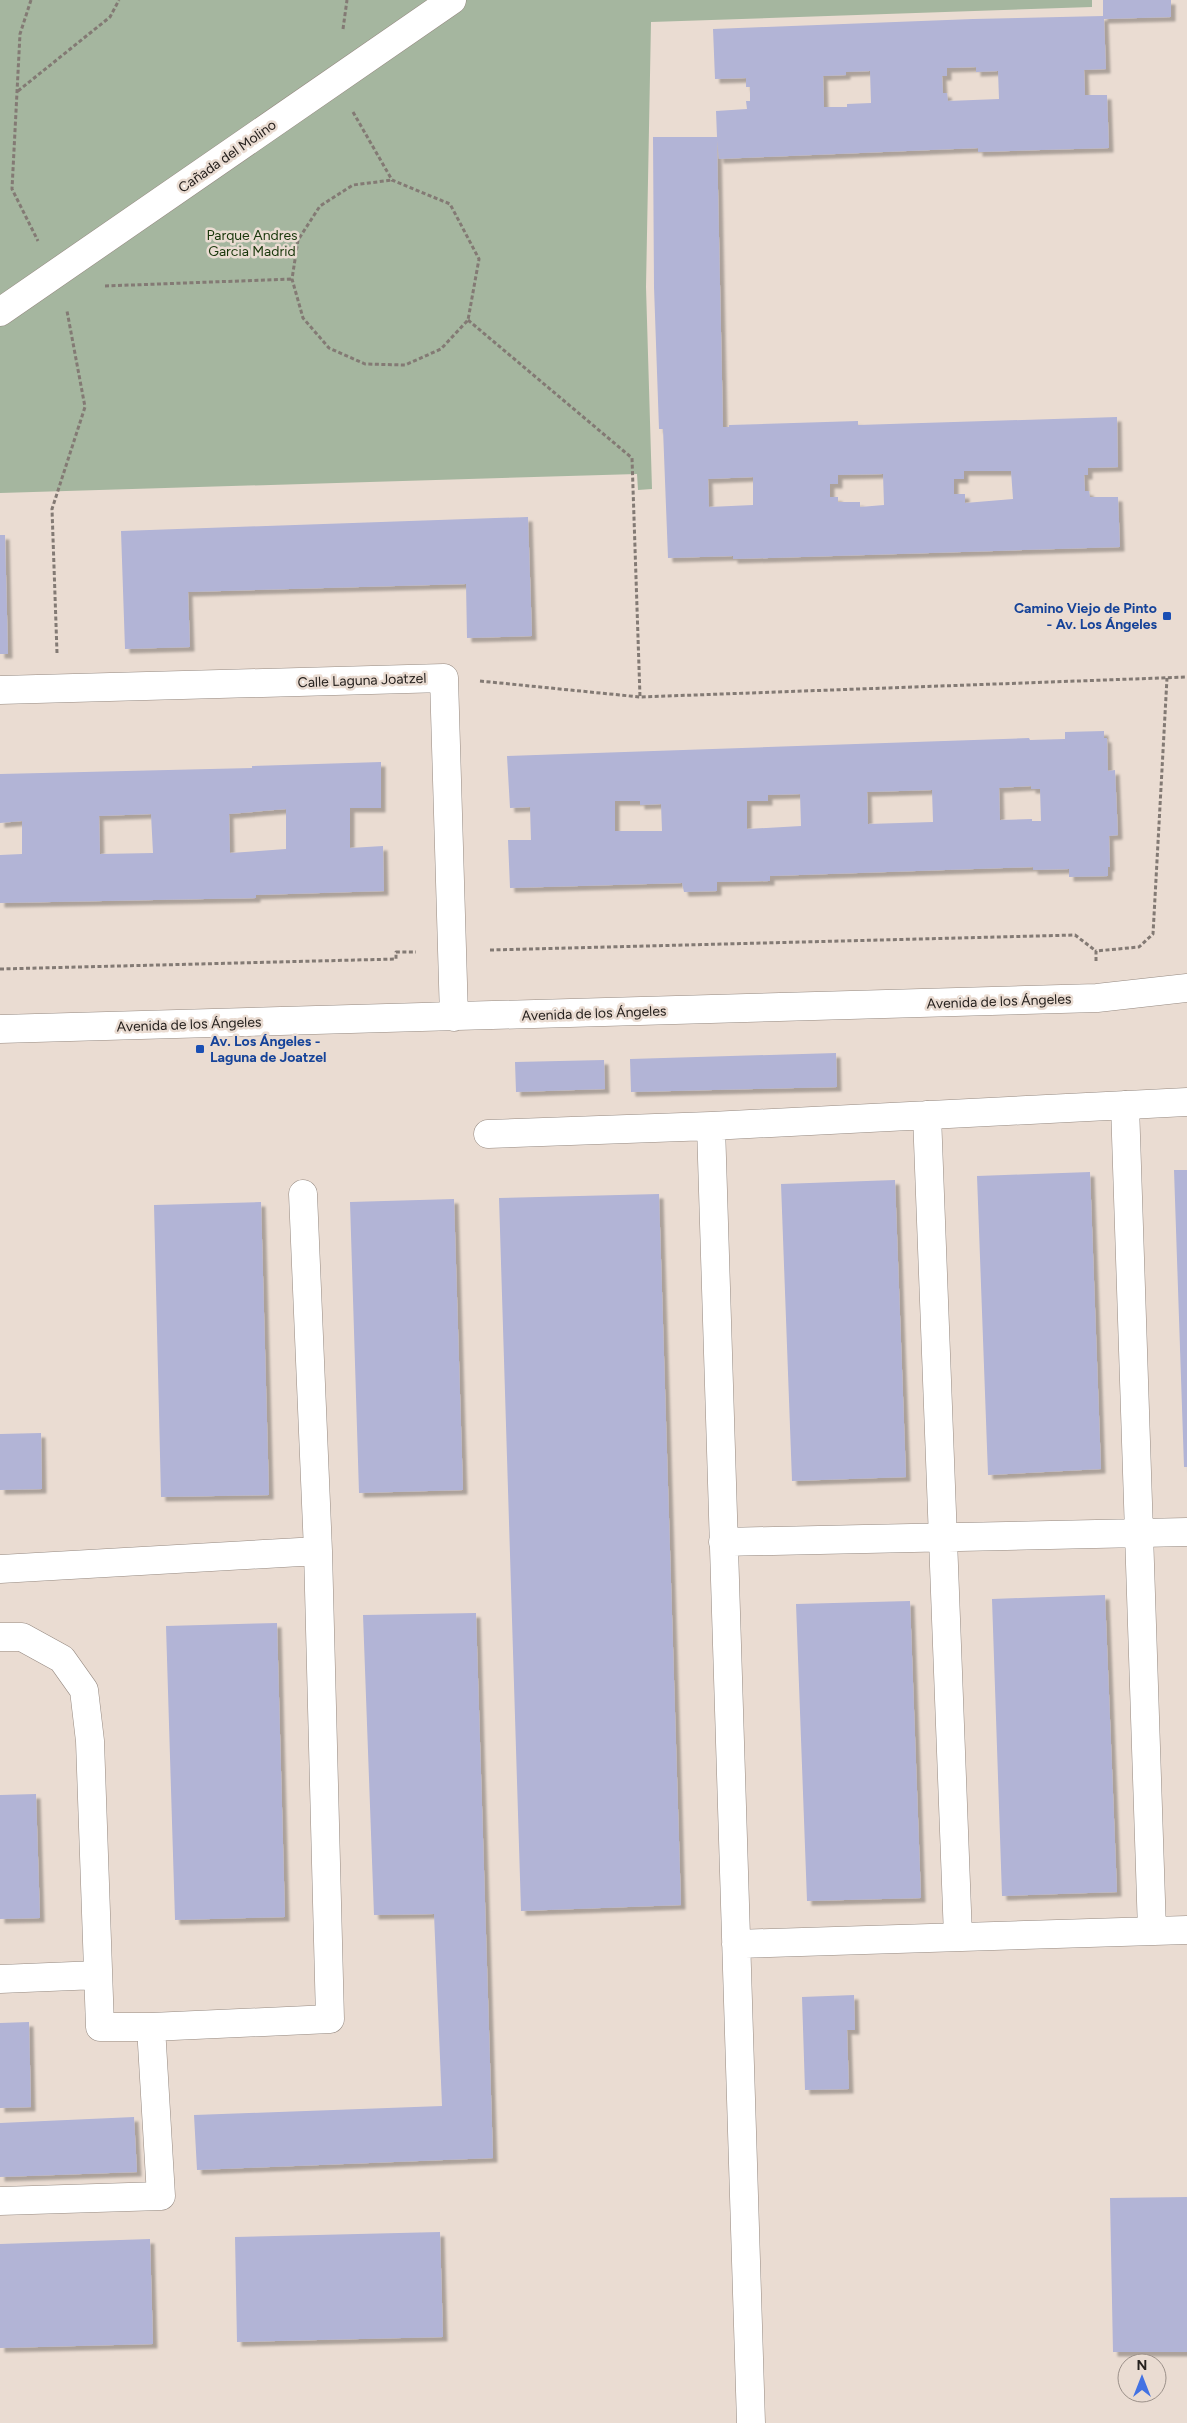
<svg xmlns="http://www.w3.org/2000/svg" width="1187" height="2423" font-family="Figtree,sans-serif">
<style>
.green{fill:#a5b69f}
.building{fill:#b2b4d6;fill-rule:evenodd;filter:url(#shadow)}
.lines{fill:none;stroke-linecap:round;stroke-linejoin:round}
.minor-casing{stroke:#958980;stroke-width:29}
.path{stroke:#837a74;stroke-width:3;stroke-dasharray:4 2.5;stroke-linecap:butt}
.minor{stroke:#fff;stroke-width:28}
.transit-dot{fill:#1a4fb4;stroke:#eadcd2;stroke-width:2}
.labels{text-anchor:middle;stroke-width:5;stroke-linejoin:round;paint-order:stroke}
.street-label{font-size:14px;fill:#26211e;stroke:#eadcd2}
.park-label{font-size:14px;fill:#19370b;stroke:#eadcd2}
.transit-label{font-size:14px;font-weight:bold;fill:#164399;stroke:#eadcd2;text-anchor:end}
</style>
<defs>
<filter id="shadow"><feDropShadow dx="4.5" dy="4.5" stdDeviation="1" flood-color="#0004"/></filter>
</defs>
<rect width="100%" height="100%" fill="#eadcd2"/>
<!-- green -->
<path class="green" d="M 0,0 L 1092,0 L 1092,7 L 651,22 L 646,287 L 652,489 L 638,490 L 637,474 L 0,493 Z"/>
<!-- building -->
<path class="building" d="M 1103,0 L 1171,0 L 1171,17 L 1104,19 L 1106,69 L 1084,70 L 1085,95 L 1107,95 L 1109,148 L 978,152 L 978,148 L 719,159 L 717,141 L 723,427 L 729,427 L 729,425 L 858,421 L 858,425 L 1117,417 L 1118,467 L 1088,468 L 1088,475 L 1084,475 L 1085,491 L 1089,491 L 1090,497 L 1118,497 L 1120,547 L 733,559 L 733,556 L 668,558 L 663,429 L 659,429 L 654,287 L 653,137 L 717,137 L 716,111 L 747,109 L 746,101 L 750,101 L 750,87 L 746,87 L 746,78 L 715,79 L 713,29 L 973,19 L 1103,16 ZM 976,67 L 976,72 L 998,71 L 999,99 L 948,101 L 947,93 L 943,93 L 942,76 L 947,76 L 947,68 ZM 870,71 L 871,103 L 847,104 L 847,107 L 824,107 L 823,76 L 846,75 L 846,72 ZM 964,471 L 1011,471 L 1013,499 L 965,503 L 965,494 L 954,494 L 954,479 L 964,479 ZM 883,474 L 884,505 L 860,507 L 860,502 L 838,502 L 838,497 L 830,497 L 830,484 L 838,484 L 838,475 ZM 753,477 L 753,505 L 709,507 L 708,479 Z
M 528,517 L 532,636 L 467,638 L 466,584 L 188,592 L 190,647 L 125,649 L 121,531 Z
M 0,535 L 5,535 L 8,654 L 0,654 Z
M 1104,731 L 1104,738 L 1107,738 L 1108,771 L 1115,770 L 1118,835 L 1109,836 L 1110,867 L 1108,867 L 1108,876 L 1069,877 L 1069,869 L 1033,870 L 1033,867 L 770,876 L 770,881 L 717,882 L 717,891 L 684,892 L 682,883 L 510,888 L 508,840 L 531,840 L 530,807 L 510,808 L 507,756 L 1029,738 L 1030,740 L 1065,739 L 1065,732 ZM 1031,786 L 1031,789 L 1040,789 L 1041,821 L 1032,821 L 1032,819 L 1000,820 L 999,788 ZM 932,790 L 933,822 L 868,824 L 867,792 ZM 800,794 L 801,826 L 747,829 L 747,801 L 768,801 L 768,795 ZM 615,801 L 640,801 L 640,805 L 661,804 L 662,831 L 615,831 Z
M 381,762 L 381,808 L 350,808 L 350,848 L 383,846 L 384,891 L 256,895 L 256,898 L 0,903 L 0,855 L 22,854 L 22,821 L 0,823 L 0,774 L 252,768 L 252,766 ZM 286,809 L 286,849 L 230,853 L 229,814 ZM 151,814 L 153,853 L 100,854 L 99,816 Z
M 836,1053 L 837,1087 L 631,1092 L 630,1059 Z
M 604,1060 L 605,1089 L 516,1092 L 515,1062 Z
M 1174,1170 L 1187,1170 L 1187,1467 L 1184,1467 Z
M 1090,1172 L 1101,1469 L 988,1475 L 977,1176 Z
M 895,1180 L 906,1477 L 792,1481 L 781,1184 Z
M 659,1194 L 681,1905 L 521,1911 L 499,1198 Z
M 454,1199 L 463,1490 L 359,1493 L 350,1202 Z
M 261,1202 L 269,1495 L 161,1497 L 154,1205 Z
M 41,1433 L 42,1489 L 0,1490 L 0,1434 Z
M 1105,1595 L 1117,1892 L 1002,1896 L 992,1599 Z
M 910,1601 L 921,1898 L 807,1901 L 796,1604 Z
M 476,1613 L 493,2158 L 197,2170 L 194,2115 L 442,2106 L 434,1914 L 374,1915 L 363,1615 Z
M 277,1623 L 285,1917 L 175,1920 L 166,1626 Z
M 36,1794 L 40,1918 L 0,1919 L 0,1795 Z
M 854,1995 L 855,2030 L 847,2030 L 849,2089 L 805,2090 L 802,1997 Z
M 29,2022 L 31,2107 L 0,2108 L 0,2023 Z
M 134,2117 L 137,2172 L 0,2177 L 0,2123 Z
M 1187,2197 L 1187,2352 L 1113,2352 L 1110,2198 Z
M 440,2232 L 443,2337 L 237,2342 L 235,2237 Z
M 150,2239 L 153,2344 L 0,2348 L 0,2244 Z"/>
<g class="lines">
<!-- minor casing -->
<g class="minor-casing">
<path id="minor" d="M 0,312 L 452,0
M 0,690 L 444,678 L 454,1017
M 0,1029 L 1097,998 L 1187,988
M 1125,1105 L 1152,1931
M 927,1115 L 958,1937
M 711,1126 L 751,2423
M 488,1134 L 711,1126 L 1187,1102
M 723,1542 L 1187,1532
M 0,1569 L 318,1551
M 0,1637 L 22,1637 L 62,1659 L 84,1690 L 90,1741 L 100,2027 L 151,2027 L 330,2019 L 318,1551 L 303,1194
M 736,1944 L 1187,1930
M 0,1979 L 98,1975
M 0,2201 L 161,2196 L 151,2027"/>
</g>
<!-- path -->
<path class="path" d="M 31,0 L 20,34 L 12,189 L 38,241
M 343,29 L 347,0
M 18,91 L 110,17 L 119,0
M 353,112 L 392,180 L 450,204 L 479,259 L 468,320 L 441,349 L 405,365 L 365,364 L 329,348 L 303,318 L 292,279 L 298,240 L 320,206 L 353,185 L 392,180
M 105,286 L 292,279
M 468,320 L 632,458 L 640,697
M 57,653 L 52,509 L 85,407 L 67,311
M 480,681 L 640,697 L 1187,677
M 490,950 L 1075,935 L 1096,951
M 1096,961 L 1096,951 L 1139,947 L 1153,934 L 1167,678
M 0,969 L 396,959 L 396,952 L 416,952"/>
<!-- minor -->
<use href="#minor" class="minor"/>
</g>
<!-- markers -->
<g class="transit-dot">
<rect x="1162" y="611" width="10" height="10" rx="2.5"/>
<rect x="195" y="1044" width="10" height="10" rx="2.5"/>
</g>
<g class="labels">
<!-- street labels -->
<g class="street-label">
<text transform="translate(227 156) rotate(-35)" y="5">Cañada del Molino</text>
<text transform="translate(362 680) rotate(-2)" y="5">Calle Laguna Joatzel</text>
<text transform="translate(999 1001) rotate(-2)" y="5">Avenida de los Ángeles</text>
<text transform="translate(594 1013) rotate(-2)" y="5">Avenida de los Ángeles</text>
<text transform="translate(189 1024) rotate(-2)" y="5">Avenida de los Ángeles</text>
</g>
<!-- park labels -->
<g class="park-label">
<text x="252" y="240">Parque Andres<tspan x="252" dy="16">Garcia Madrid</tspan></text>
</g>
<!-- transit labels -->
<g class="transit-label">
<text x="1157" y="613">Camino Viejo de Pinto<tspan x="1157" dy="16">- Av. Los Ángeles</tspan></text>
<text x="210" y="1046" text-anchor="start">Av. Los Ángeles -<tspan x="210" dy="16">Laguna de Joatzel</tspan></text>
</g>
</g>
<!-- north arrow -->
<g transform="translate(1142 2378)"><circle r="24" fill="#eadcd2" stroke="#9c918a"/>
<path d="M0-4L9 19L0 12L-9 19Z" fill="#4372e3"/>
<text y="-8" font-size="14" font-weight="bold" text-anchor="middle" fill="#26211e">N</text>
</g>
</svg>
